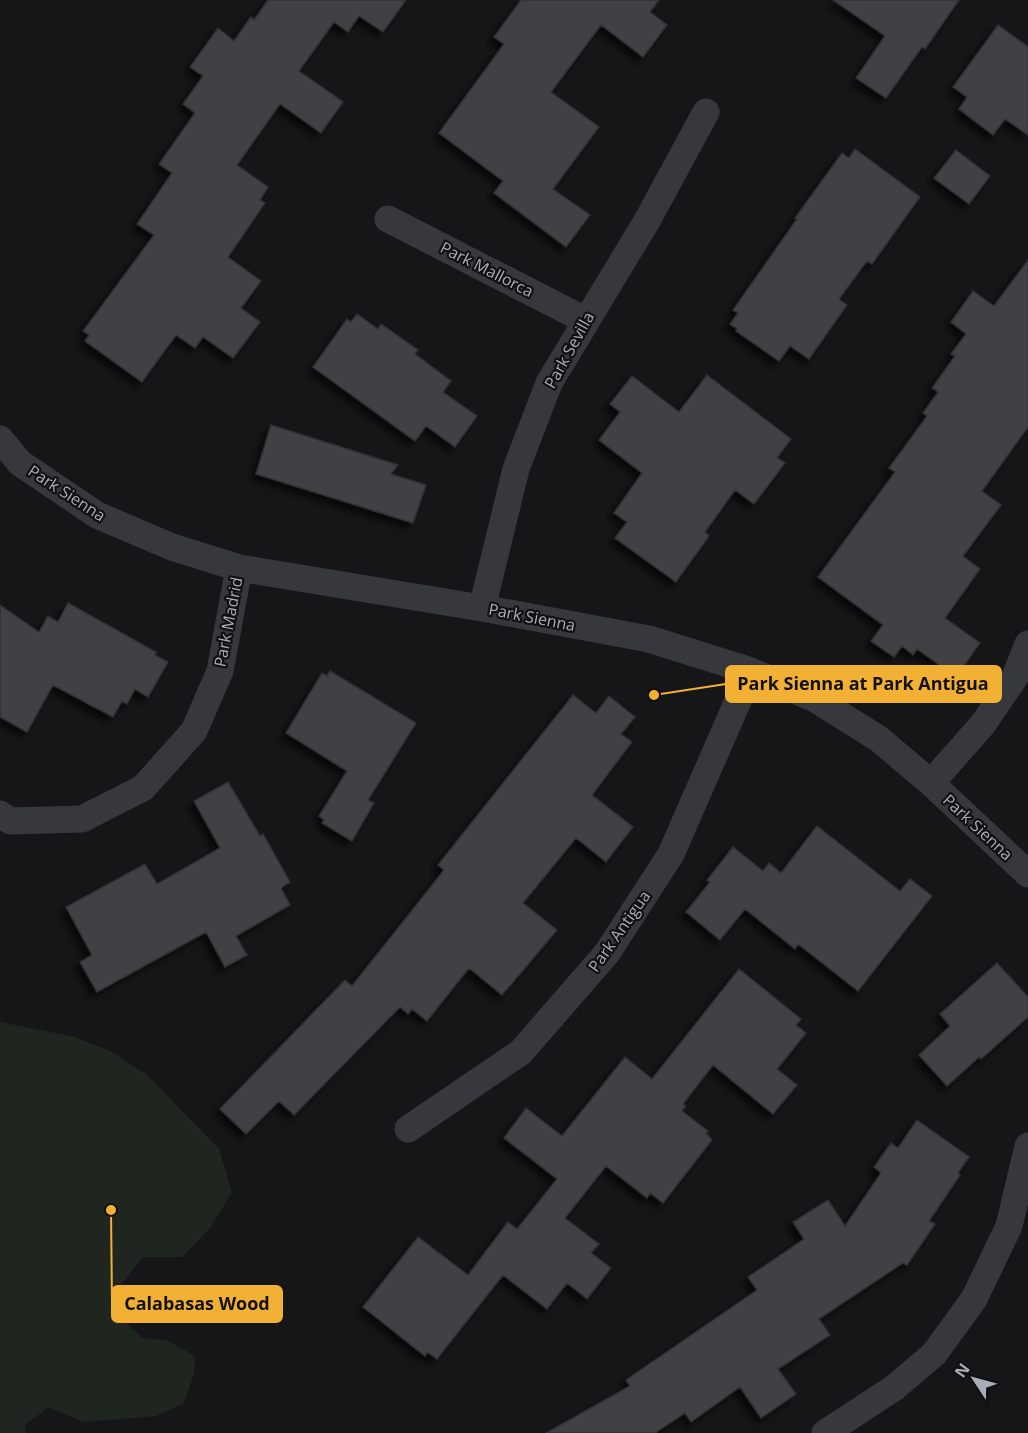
<svg xmlns="http://www.w3.org/2000/svg" width="1028" height="1433" font-family="'Open Sans',sans-serif">
<style>
.green{fill:#1e261f}
.building{fill:#404145;stroke:#303034;stroke-width:1.5;filter:url(#shadow)}
.lines{fill:none;stroke-linecap:round;stroke-linejoin:round}
.minor{stroke:#37383d;stroke-width:27}
.labels{text-anchor:middle;stroke-width:4.5;stroke-linejoin:round;paint-order:stroke}
.street-label{font-size:16px;fill:#a8adb8;stroke:#111113}
.leader{fill:none;stroke:#f2b134;stroke-width:2}
.callout-dot{fill:#f2b134;stroke:#111113;stroke-width:2}
.callout{fill:#f2b134;stroke:#f2b134;stroke-width:2}
.callout-label{font-size:18px;text-anchor:middle;font-weight:bold;fill:#111}
</style>
<defs>
<filter id="shadow"><feDropShadow dx="-5.5" dy="5.5" stdDeviation="3" flood-color="#0009"/></filter>
</defs>
<rect width="100%" height="100%" fill="#161618"/>
<!-- green -->
<path class="green" d="M 0,1022 L 75,1037 L 110,1051 L 147,1075 L 219,1149 L 232,1192 L 210,1228 L 182,1257 L 143,1257 L 122,1283 L 119,1317 L 143,1338 L 166,1340 L 195,1356 L 194,1374 L 184,1403 L 156,1416 L 83,1422 L 49,1407 L 25,1425 L 25,1433 L 0,1433 Z"/>
<!-- building -->
<path class="building" d="M 268,0 L 406,0 L 383,32 L 359,16 L 348,32 L 334,22 L 299,71 L 343,102 L 321,133 L 280,104 L 237,165 L 268,187 L 260,200 L 265,203 L 228,257 L 261,281 L 241,308 L 260,322 L 233,358 L 203,337 L 195,348 L 176,335 L 142,382 L 85,341 L 89,335 L 83,331 L 154,235 L 137,224 L 172,173 L 159,164 L 195,113 L 183,104 L 203,76 L 190,67 L 218,28 L 234,41 L 251,17 L 254,20 Z
M 521,0 L 659,0 L 650,12 L 667,25 L 643,57 L 601,25 L 551,92 L 599,127 L 553,189 L 590,215 L 566,247 L 494,193 L 503,181 L 439,133 L 504,44 L 494,37 Z
M 833,0 L 959,0 L 925,49 L 922,47 L 886,98 L 856,78 L 885,36 Z
M 998,25 L 1028,47 L 1028,135 L 1005,119 L 993,135 L 959,109 L 967,97 L 953,87 Z
M 855,149 L 920,197 L 872,264 L 867,261 L 839,299 L 847,305 L 809,359 L 790,346 L 779,361 L 736,331 L 737,329 L 730,324 L 738,313 L 733,310 L 797,219 L 795,218 L 842,153 L 849,158 Z
M 956,150 L 990,176 L 969,204 L 934,178 Z
M 1028,260 L 1028,427 L 982,491 L 1001,505 L 963,556 L 980,569 L 945,618 L 980,643 L 956,677 L 917,649 L 913,655 L 902,646 L 894,657 L 871,641 L 883,625 L 818,577 L 895,472 L 889,468 L 927,416 L 923,413 L 938,392 L 932,388 L 955,356 L 951,354 L 966,334 L 951,322 L 973,291 L 994,306 Z
M 357,314 L 378,329 L 381,324 L 418,350 L 415,354 L 451,381 L 443,392 L 477,416 L 455,447 L 426,426 L 415,441 L 313,367 L 347,319 L 351,322 Z
M 707,375 L 791,439 L 777,458 L 785,463 L 754,504 L 735,490 L 705,532 L 709,536 L 676,582 L 615,538 L 627,522 L 614,513 L 642,473 L 599,440 L 620,412 L 610,404 L 632,376 L 679,412 Z
M 271,425 L 398,465 L 391,474 L 426,485 L 413,523 L 256,474 Z
M 68,603 L 156,652 L 155,655 L 168,662 L 148,697 L 135,689 L 127,704 L 122,701 L 113,717 L 53,685 L 27,732 L 0,717 L 0,605 L 39,632 L 48,616 L 58,622 Z
M 330,671 L 416,723 L 368,800 L 374,803 L 352,841 L 322,823 L 324,820 L 319,816 L 347,771 L 286,733 L 322,673 L 327,676 Z
M 573,695 L 596,713 L 609,696 L 635,717 L 621,734 L 632,742 L 592,795 L 633,827 L 606,862 L 576,838 L 523,903 L 557,930 L 502,995 L 469,968 L 427,1021 L 412,1009 L 408,1014 L 400,1007 L 294,1115 L 279,1101 L 246,1134 L 220,1109 L 345,980 L 352,986 L 444,870 L 438,865 Z
M 228,782 L 260,836 L 263,834 L 290,882 L 281,888 L 290,905 L 236,936 L 247,955 L 225,967 L 206,932 L 97,992 L 80,962 L 92,955 L 66,907 L 145,864 L 157,884 L 220,848 L 194,801 Z
M 817,826 L 900,891 L 910,879 L 932,896 L 858,991 L 798,944 L 795,949 L 745,909 L 720,940 L 686,912 L 710,882 L 707,880 L 733,847 L 763,871 L 769,863 L 781,873 Z
M 997,963 L 1028,997 L 1028,1017 L 981,1059 L 979,1057 L 947,1086 L 919,1055 L 950,1026 L 940,1014 Z
M 739,969 L 801,1019 L 796,1025 L 806,1033 L 777,1069 L 797,1085 L 773,1114 L 713,1065 L 683,1104 L 686,1106 L 682,1111 L 708,1131 L 706,1133 L 712,1140 L 663,1203 L 650,1193 L 647,1198 L 606,1166 L 565,1218 L 599,1244 L 591,1253 L 611,1268 L 587,1299 L 567,1283 L 547,1309 L 503,1275 L 437,1359 L 427,1352 L 425,1356 L 363,1307 L 418,1237 L 468,1275 L 508,1222 L 517,1229 L 557,1179 L 504,1138 L 526,1108 L 562,1136 L 625,1057 L 652,1079 Z
M 917,1120 L 969,1157 L 958,1173 L 960,1175 L 929,1221 L 935,1224 L 907,1265 L 903,1263 L 819,1319 L 830,1335 L 778,1369 L 796,1394 L 761,1418 L 740,1387 L 691,1422 L 685,1413 L 655,1433 L 546,1433 L 630,1386 L 626,1380 L 757,1290 L 748,1277 L 804,1239 L 793,1222 L 828,1200 L 845,1226 L 881,1173 L 874,1167 L 891,1143 L 898,1148 Z"/>
<g class="lines">
<!-- minor -->
<path class="minor" d="M 388,219 L 585,320
M 0,439 L 20,463 L 97,515 L 172,547 L 239,568 L 482,608 L 649,639 L 751,671 L 817,700 L 879,739 L 931,783 L 1028,874
M 482,608 L 516,469 L 549,383 L 648,219 L 706,112
M 931,783 L 983,724 L 1015,677 L 1028,644
M 0,814 L 10,821 L 82,819 L 143,788 L 194,731 L 220,671 L 239,568
M 408,1129 L 521,1052 L 607,953 L 671,854 L 751,671
M 825,1433 L 894,1388 L 934,1354 L 974,1299 L 1009,1226 L 1028,1146"/>
</g>
<g class="labels">
<!-- street labels -->
<g class="street-label">
<text transform="translate(487 269) rotate(27)" y="6">Park Mallorca</text>
<text transform="translate(569 350) rotate(-61)" y="6">Park Sevilla</text>
<text transform="translate(67 493) rotate(33)" y="6">Park Sienna</text>
<text transform="translate(532 617) rotate(11)" y="6">Park Sienna</text>
<text transform="translate(228 622) rotate(-79)" y="6">Park Madrid</text>
<text transform="translate(978 827) rotate(43)" y="6">Park Sienna</text>
<text transform="translate(619 931) rotate(-55)" y="6">Park Antigua</text>
</g>
</g>
<!-- callouts -->
<path class="leader" d="M654 695L726 684M111 1210L112 1304"/>
<g class="callout-dot">
<circle cx="654" cy="695" r="6"/>
<circle cx="111" cy="1210" r="6"/>
</g>
<g class="callout">
<rect x="726" y="666" width="275" height="36" rx="6"/>
<rect x="112" y="1286" width="170" height="36" rx="6"/>
</g>
<g class="callout-label">
<text x="863" y="690">Park Sienna at Park Antigua</text>
<text x="197" y="1310">Calabasas Wood</text>
</g>
<!-- north arrow -->
<g transform="translate(974 1379) rotate(306)" stroke="#111113" stroke-width="4.5" paint-order="stroke">
<path d="M0-4.5L10 22L0 15L-10 22Z" fill="#a8adb8"/>
<text y="-9" font-size="16" font-weight="bold" text-anchor="middle" fill="#a8adb8">N</text>
</g>
</svg>
